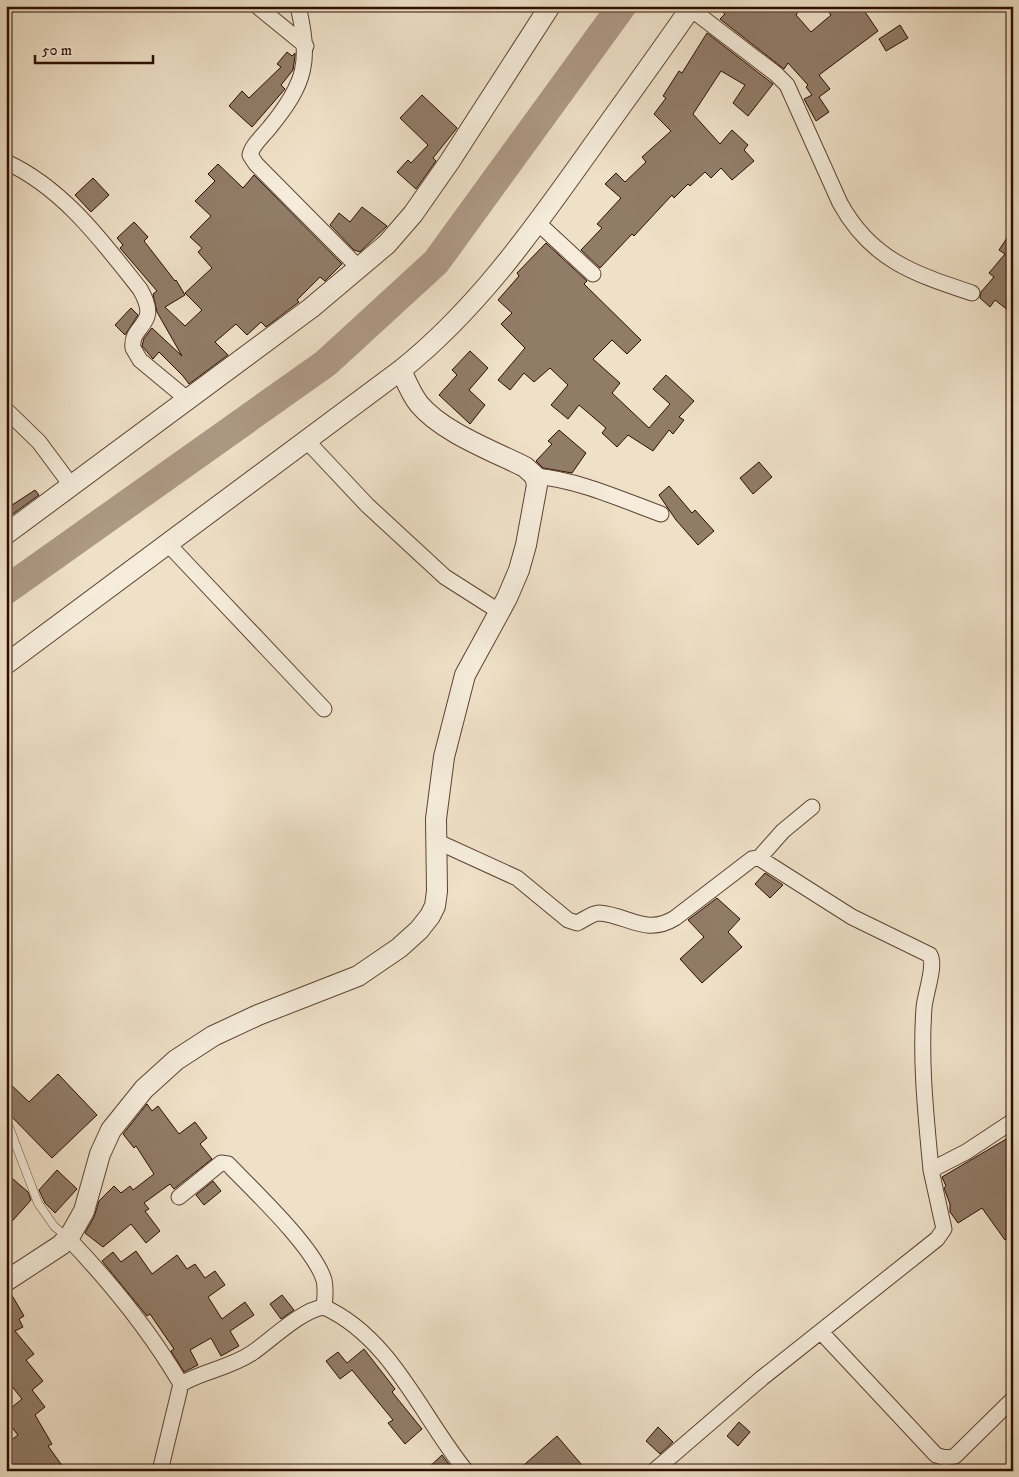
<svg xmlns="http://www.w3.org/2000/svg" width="1019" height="1477" font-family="'IM FELL DW Pica',serif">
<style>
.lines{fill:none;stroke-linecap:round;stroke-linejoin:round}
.river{stroke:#ad9984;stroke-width:29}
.building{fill:#917c68;stroke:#2c0e00}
.service-casing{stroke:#5d4332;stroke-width:9}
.minor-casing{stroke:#5d4332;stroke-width:17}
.tertiary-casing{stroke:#5d4332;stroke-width:22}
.service{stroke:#f5ecdb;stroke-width:8}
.minor{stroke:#f5ecdb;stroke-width:15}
.tertiary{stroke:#f5ecdb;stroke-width:20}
</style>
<rect width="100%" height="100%" fill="#efe1c8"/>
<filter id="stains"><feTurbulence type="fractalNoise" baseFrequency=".004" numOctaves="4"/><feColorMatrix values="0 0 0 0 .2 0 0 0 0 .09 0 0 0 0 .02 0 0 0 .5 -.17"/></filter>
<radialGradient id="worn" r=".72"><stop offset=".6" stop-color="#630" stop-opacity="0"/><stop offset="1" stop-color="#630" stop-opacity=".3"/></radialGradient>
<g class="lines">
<!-- river -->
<path class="river" d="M 6,590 L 326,363 L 436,262 L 622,6"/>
</g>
<!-- building -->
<path class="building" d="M 715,6 L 802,6 L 796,15 L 811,32 L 831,15 L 824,6 L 861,6 L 878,31 L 819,75 L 830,89 L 819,97 L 829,112 L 816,121 L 804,99 L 812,95 L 806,87 L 808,85 L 788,63 L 784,69 L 720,19 L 725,14 Z
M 900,25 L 908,38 L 886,51 L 879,39 Z
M 707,33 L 773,84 L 748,116 L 733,103 L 745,85 L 721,71 L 693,114 L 720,144 L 732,130 L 748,145 L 744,150 L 754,161 L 732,180 L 721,168 L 711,178 L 705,172 L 690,186 L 688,184 L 674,198 L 672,195 L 634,236 L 632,234 L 600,268 L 581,250 L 602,228 L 597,224 L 621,198 L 605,184 L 616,173 L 625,182 L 646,162 L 642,157 L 671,131 L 654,114 L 666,98 L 663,96 L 679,71 L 682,73 Z
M 287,52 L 292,56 L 295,53 L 295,56 L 293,70 L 281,85 L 285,89 L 252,127 L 229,106 L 242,91 L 249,98 L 281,67 L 277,64 Z
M 422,95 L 457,128 L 433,158 L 436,161 L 416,189 L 397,172 L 408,160 L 411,163 L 428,145 L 400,118 Z
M 218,164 L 243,188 L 254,175 L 342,264 L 325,281 L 320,277 L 297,300 L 299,302 L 266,327 L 261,322 L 247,335 L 236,324 L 215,342 L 228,355 L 189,384 L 183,376 L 159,352 L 153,359 L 142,346 L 144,338 L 152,328 L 182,356 L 157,312 L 153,294 L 157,291 L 120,248 L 123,245 L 117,238 L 134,222 L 148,237 L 144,241 L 175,281 L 176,280 L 185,295 L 165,307 L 185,326 L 202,310 L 185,293 L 212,268 L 198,252 L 202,248 L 190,237 L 211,216 L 195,201 L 215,181 L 208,174 Z
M 93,178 L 109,195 L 91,212 L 75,195 Z
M 362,207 L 387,226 L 360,252 L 354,250 L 330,225 L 339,213 L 350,222 Z
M 1013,229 L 1013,285 L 1008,291 L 1013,295 L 1013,314 L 995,300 L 990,307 L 980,298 L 981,292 L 994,277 L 989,273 L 1005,254 L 999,250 Z
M 546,243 L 587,281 L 584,284 L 641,340 L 627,354 L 612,340 L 593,359 L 620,383 L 612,393 L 649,428 L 670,404 L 653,389 L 666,375 L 694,401 L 679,417 L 684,420 L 673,434 L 669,430 L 653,451 L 628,435 L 617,447 L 602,433 L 606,428 L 579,405 L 568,419 L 551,405 L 568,385 L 550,368 L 534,382 L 524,373 L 510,390 L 498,380 L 525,348 L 501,324 L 512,313 L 498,300 L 519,276 L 517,273 Z
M 131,308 L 138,315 L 125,335 L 115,325 Z
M 470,351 L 488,368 L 469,390 L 485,405 L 470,424 L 439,395 L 457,375 L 452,370 Z
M 559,430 L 586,453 L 572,473 L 543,468 L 536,461 L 552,444 L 548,441 Z
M 759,462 L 772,477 L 753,494 L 740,478 Z
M 669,486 L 692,513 L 695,510 L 714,531 L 698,545 L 676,520 L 659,495 Z
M 35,490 L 39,495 L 6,519 L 6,509 Z
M 765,873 L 783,885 L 770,898 L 755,884 Z
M 717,898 L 740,919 L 728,932 L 742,947 L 702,983 L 680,959 L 704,937 L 688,920 Z
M 58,1074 L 97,1115 L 52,1158 L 6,1111 L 6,1080 L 29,1102 Z
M 147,1104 L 152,1111 L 158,1106 L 179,1134 L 195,1122 L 207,1138 L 200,1144 L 212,1159 L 174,1189 L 170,1184 L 144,1203 L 149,1209 L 145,1211 L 160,1231 L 146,1243 L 131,1224 L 103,1247 L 85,1233 L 94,1217 L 99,1201 L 114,1186 L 121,1193 L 130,1186 L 133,1190 L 154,1174 L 136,1146 L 134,1148 L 123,1134 Z
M 1013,1135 L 1013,1234 L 1005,1240 L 982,1208 L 958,1223 L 950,1212 L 950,1204 L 944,1188 L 946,1186 L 942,1177 Z
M 57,1170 L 77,1189 L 55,1213 L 45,1203 L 39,1190 Z
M 6,1173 L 28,1192 L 31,1200 L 6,1228 Z
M 213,1181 L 221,1191 L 204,1205 L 196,1195 Z
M 136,1251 L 152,1274 L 177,1255 L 187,1269 L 195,1264 L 205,1278 L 215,1271 L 225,1285 L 208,1297 L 222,1319 L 245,1302 L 254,1315 L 230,1331 L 239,1346 L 221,1356 L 211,1338 L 190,1350 L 198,1365 L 184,1372 L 171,1351 L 174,1349 L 150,1314 L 147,1316 L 102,1261 L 113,1252 L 121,1262 Z
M 10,1292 L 24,1316 L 19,1319 L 23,1327 L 15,1331 L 34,1354 L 26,1360 L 43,1381 L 32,1390 L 45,1407 L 35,1415 L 52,1444 L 48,1446 L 66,1471 L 6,1471 L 6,1444 L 18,1435 L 6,1420 L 6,1412 L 22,1399 L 6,1379 L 6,1364 L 12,1360 L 6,1352 L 6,1337 L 11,1333 L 6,1326 L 6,1293 Z
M 282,1295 L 294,1310 L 281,1319 L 270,1304 Z
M 364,1349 L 395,1389 L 392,1392 L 422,1429 L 405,1444 L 388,1423 L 393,1420 L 352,1370 L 340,1379 L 326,1361 L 338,1352 L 347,1363 Z
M 739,1422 L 750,1432 L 738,1446 L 727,1436 Z
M 658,1427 L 673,1442 L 660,1454 L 646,1441 Z
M 557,1436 L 587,1471 L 517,1471 Z
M 442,1455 L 454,1471 L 425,1471 Z"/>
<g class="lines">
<!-- service casing -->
<g class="service-casing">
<path id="service" d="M 9,1127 L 38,1203 L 54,1226 L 68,1238"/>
</g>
<!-- minor casing -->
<g class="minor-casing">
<path id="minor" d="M 257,6 L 306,46
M 298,6 C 311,61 306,83 270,127 C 264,135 252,145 250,155 L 256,164 L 360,269
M 687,6 L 776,74 L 787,85 L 840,203 C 871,260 915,274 972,293
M 6,162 C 63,188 102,241 140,289 C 162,327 130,323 133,348 L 140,360 L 187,399
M 538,223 L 593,274
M 6,410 L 39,442 L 71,485
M 306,440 L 367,505 L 445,577 L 500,612
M 535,476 C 579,480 620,499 661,514
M 168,544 L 324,709
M 436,841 L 517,878 L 568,920 L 577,923 C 584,920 592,913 599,913 C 628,915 646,936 675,918 L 752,859 L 759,858 L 852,917 L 930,955 C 936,966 925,994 924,1008 C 920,1062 926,1116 931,1170
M 759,858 L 783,831 L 812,807
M 179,1197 L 221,1163 L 228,1164 C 253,1190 314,1247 324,1280 C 326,1289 325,1299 324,1307
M 68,1238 C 110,1282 150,1331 181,1384
M 821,1332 L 936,1455 L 945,1458 L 955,1456 L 1013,1399
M 160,1471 L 181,1384 C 203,1371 230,1368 252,1353 C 271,1340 301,1310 324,1307 C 392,1338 421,1416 466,1471
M 654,1471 L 762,1378 L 937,1239 L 944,1229 L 931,1170 L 966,1152 L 1013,1121"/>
</g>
<!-- tertiary casing -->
<g class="tertiary-casing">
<path id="tertiary" d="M 6,534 L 311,308 L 387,244 L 413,214 L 450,161 L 550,6
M 6,664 L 401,370 C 475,311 530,234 584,158 C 620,107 657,57 692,6
M 6,1281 L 61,1245 L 71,1234 L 84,1211 L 100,1154 L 111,1130 L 144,1089 L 176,1060 L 213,1036 L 258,1015 L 358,976 L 399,948 L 419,930 L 430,916 L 435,906 L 437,891 L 436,819 L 444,757 L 465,675 L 507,598 L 519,570 L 526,545 L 537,485 L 535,476 L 525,467 C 493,451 442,432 419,404 C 411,394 406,381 401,370"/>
</g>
<!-- service -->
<use href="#service" class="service"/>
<!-- minor -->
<use href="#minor" class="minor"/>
<!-- tertiary -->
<use href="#tertiary" class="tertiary"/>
</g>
<!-- margin -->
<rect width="1019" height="1477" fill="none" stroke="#efe1c8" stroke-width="25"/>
<rect x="8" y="8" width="1004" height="1462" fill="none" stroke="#2c0e00" stroke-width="2.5"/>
<rect x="12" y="12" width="994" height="1452" fill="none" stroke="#2c0e00"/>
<!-- scale -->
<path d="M35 55v8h118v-8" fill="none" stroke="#2c0e00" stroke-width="2.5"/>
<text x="42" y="55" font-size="15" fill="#2c0e00" stroke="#f5ecdb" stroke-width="4" paint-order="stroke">50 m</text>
<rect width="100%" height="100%" filter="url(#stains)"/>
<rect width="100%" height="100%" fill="url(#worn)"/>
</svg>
